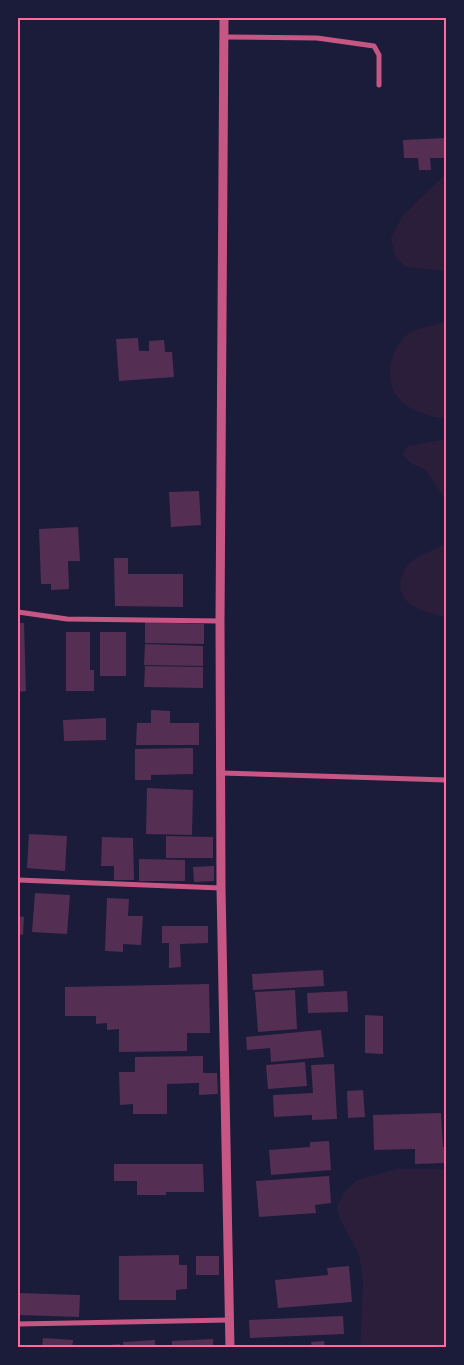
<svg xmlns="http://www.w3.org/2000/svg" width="464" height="1365" font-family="Montserrat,sans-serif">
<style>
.green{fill:#2a1e3b}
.building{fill:#542f53}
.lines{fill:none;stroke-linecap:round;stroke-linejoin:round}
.minor{stroke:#c65784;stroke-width:5}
.tertiary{stroke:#c65784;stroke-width:9}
.neatline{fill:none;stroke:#ff6b9d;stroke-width:2}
</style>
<rect width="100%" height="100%" fill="#1b1b3a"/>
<!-- green -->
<path class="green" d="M 446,174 L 446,271 L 405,267 L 395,256 L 391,238 L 403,215 Z
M 446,319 L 446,419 C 431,417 412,412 400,400 C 383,382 389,350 407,335 C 418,325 436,329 446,319 Z
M 446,439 L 446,500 L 426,470 L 412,464 L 402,454 L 408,446 Z
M 446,542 L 446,617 C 436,615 422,612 413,606 C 393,594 398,570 416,558 C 426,551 436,551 446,542 Z
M 396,1169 L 446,1169 L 446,1347 L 360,1347 L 363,1282 L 359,1254 L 340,1219 L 337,1207 L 343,1194 L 357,1180 Z"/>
<!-- building -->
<path class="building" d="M 446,138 L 446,158 L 430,158 L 431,170 L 419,170 L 418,158 L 404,158 L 403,140 Z
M 138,338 L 139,351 L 149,351 L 149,341 L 164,340 L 165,352 L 172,352 L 174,377 L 119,381 L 116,339 Z
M 199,491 L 201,525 L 171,527 L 169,492 Z
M 78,527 L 80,561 L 68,561 L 69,589 L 51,590 L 51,584 L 41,584 L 39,529 Z
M 114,558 L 128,558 L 128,574 L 183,574 L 183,607 L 115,606 Z
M 145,622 L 204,624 L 204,644 L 145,643 Z
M 18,623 L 24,623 L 26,691 L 18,692 Z
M 66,632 L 90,632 L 90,670 L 94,670 L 94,691 L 66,691 Z
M 100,632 L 126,632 L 126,676 L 100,676 Z
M 145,644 L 203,646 L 203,666 L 144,665 Z
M 145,666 L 203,667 L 203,688 L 144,687 Z
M 151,710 L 170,711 L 170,723 L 199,723 L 199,745 L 136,745 L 137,723 L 151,723 Z
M 106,718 L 106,740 L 64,741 L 63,720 Z
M 193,748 L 193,774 L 151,775 L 151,780 L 135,780 L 135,749 Z
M 147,788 L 193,790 L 192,835 L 146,834 Z
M 29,834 L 67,836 L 65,871 L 27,868 Z
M 166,836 L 213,837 L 213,858 L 166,858 Z
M 102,837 L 133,838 L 134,880 L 114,880 L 114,866 L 101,866 Z
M 139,859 L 185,860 L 185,881 L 139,881 Z
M 214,866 L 214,881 L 194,882 L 193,867 Z
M 35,893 L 70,895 L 67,934 L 32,932 Z
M 107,898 L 129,899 L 128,916 L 143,916 L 141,945 L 123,944 L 123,952 L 105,951 Z
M 18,916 L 24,917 L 23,935 L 18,934 Z
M 162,926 L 208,926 L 208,943 L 180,944 L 181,967 L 169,968 L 169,943 L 162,943 Z
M 323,970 L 324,986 L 253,990 L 252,974 Z
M 209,984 L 210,1033 L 187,1033 L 187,1051 L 119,1052 L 119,1029 L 107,1030 L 107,1023 L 96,1024 L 96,1016 L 65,1016 L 65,987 Z
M 295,990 L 297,1029 L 258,1032 L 255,992 Z
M 347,991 L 348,1012 L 308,1013 L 307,993 Z
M 365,1015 L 383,1016 L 383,1054 L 365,1053 Z
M 321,1030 L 324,1057 L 271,1062 L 270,1048 L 247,1050 L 246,1037 Z
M 203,1056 L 203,1073 L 217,1073 L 218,1094 L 199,1095 L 199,1083 L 167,1084 L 167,1114 L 133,1114 L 133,1104 L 120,1105 L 119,1072 L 135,1072 L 135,1057 Z
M 305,1062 L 307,1086 L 268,1089 L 266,1065 Z
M 334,1064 L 337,1119 L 312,1120 L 312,1115 L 274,1117 L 273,1095 L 313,1093 L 311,1065 Z
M 363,1090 L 365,1117 L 348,1118 L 347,1091 Z
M 441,1113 L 443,1147 L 446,1147 L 446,1163 L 415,1164 L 415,1149 L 374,1150 L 373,1115 Z
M 329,1141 L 331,1170 L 271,1175 L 269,1150 L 310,1147 L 310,1142 Z
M 114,1164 L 203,1164 L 204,1192 L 166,1192 L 166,1195 L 137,1195 L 137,1181 L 114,1181 Z
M 329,1176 L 331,1203 L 315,1205 L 316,1213 L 259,1217 L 256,1181 Z
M 179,1255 L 179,1265 L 187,1265 L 187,1289 L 176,1290 L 176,1300 L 119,1300 L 119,1256 Z
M 196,1256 L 219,1256 L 219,1275 L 196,1275 Z
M 349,1266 L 352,1302 L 278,1308 L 275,1280 L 328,1275 L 327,1268 Z
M 18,1293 L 80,1295 L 79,1317 L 18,1315 Z
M 343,1316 L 344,1334 L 250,1338 L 249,1320 Z
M 43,1338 L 73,1340 L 72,1348 L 42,1348 Z
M 213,1339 L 213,1348 L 172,1348 L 172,1341 Z
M 155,1340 L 155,1348 L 124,1348 L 123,1342 Z
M 324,1341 L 325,1348 L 312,1348 L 311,1342 Z
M 120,1344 L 120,1348 L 98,1348 L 98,1346 Z"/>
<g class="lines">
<!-- minor -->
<path class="minor" d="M 224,37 L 317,38 L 374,46 L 379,55 L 379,85
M 18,612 L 67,619 L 220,621
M 221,773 L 446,780
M 18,880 L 221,888
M 18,1324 L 229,1320"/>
<!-- tertiary -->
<path class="tertiary" d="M 224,18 L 220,621 L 221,888 L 230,1348"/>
</g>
<!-- border -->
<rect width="464" height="1365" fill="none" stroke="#1b1b3a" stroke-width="38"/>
<rect x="19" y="19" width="426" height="1327" class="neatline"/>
</svg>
